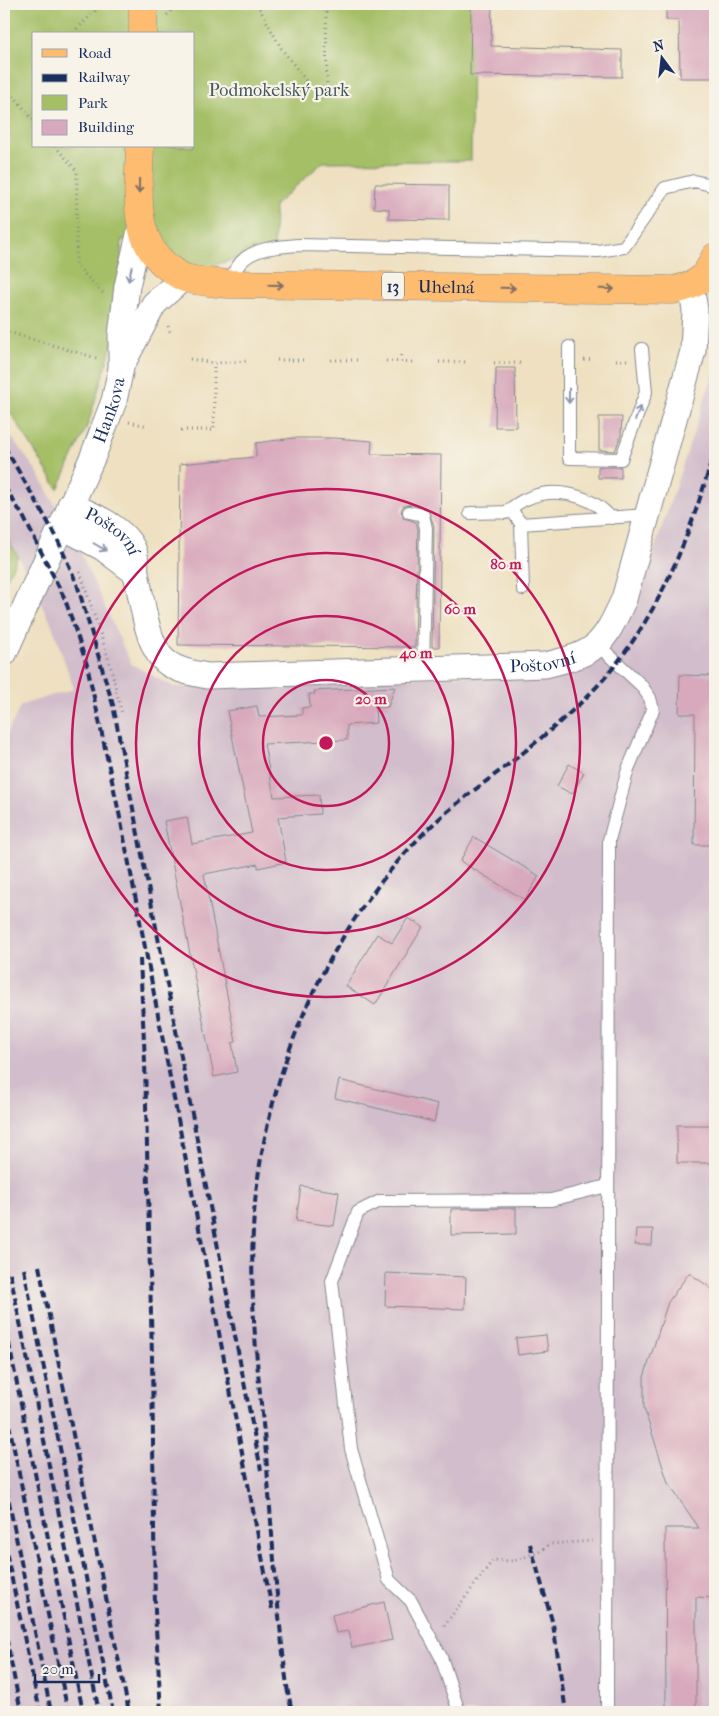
<svg xmlns="http://www.w3.org/2000/svg" width="719" height="1716" font-family="'IM FELL French Canon',serif">
<style>
.industrial{fill:#d1bdcb}
.green{fill:#a4bf66;stroke:#607762;fill-rule:evenodd}
.building{fill:#d8a9bc}
.lines{fill:none;stroke-linecap:round;stroke-linejoin:round}
.lane-casing{stroke:#84888f;stroke-width:14}
.street-casing{stroke:#84888f;stroke-width:27}
.primary-casing{stroke:#84888f;stroke-width:29}
.path{stroke:#84888f;stroke-width:3;stroke-dasharray:1 4;stroke-linecap:butt}
.lane{stroke:#fff;stroke-width:12}
.street{stroke:#fff;stroke-width:25}
.primary{stroke:#fdbc6f;stroke-width:28}
.rail{stroke:#1b2f5e;stroke-width:4;stroke-dasharray:8 4;stroke-linecap:butt}
.oneway{stroke:#816e66}
.oneway2{stroke:#8d97ae}
.ring{fill:none;stroke:#c2185b;stroke-width:2.5}
.labels{text-anchor:middle;stroke-width:4.5;stroke-linejoin:round;paint-order:stroke}
.shield{fill:#f7f3e8;stroke:#5d6a87;stroke-width:1}
.shield-label{font-size:16px;font-weight:bold;fill:#1b2f5e}
.park-label{font-size:18px;fill:#445a60;stroke:#f7f3e8}
.street-label{font-size:18px;fill:#1b2f5e;stroke:#f7f3e8}
.centre{fill:#c2185b;stroke:#f7f3e8;stroke-width:2.5}
.ring-label{font-size:15px;text-anchor:middle;font-weight:bold;fill:#c2185b;stroke:#f7f3e8;stroke-width:4.5;stroke-linejoin:round;paint-order:stroke}
</style>
<rect width="100%" height="100%" fill="#f7f3e8"/>
<filter id="ink" filterUnits="userSpaceOnUse"><feTurbulence type="fractalNoise" baseFrequency=".02" numOctaves="2"/><feDisplacementMap in="SourceGraphic" scale="10" xChannelSelector="R" yChannelSelector="G"/><feConvolveMatrix kernelMatrix="1 2 1 2 8 2 1 2 1" color-interpolation-filters="sRGB"/></filter>
<filter id="wash" filterUnits="userSpaceOnUse"><feTurbulence type="fractalNoise" baseFrequency=".0096" numOctaves="4" result="noise"/><feDisplacementMap in="SourceGraphic" scale="20" xChannelSelector="R" yChannelSelector="G"/><feGaussianBlur stdDeviation="1.12" result="paint"/><feColorMatrix in="noise" values="0 0 0 0 0 0 0 0 0 0 0 0 0 0 0 0 0 1.4 0 .05"/><feComposite in="paint" operator="in"/></filter>
<g filter="url(#wash)">
<rect width="100%" height="100%" fill="#eee0c0"/>
<!-- industrial -->
<path class="industrial" d="M 715,369 L 715,1712 L 4,1712 L 4,740 L 21,705 L 74,689 L 52,625 L 18,556 L 4,533 L 4,427 L 38,473 L 80,552 L 131,664 L 174,687 L 555,672 L 597,659 L 636,604 Z"/>
<!-- green -->
<path class="green" d="M 4,4 L 472,4 L 471,161 L 323,162 L 275,205 L 274,247 L 202,269 L 122,239 L 117,328 L 88,424 L 58,489 L 9,410 L 4,405 ZM 34,34 L 194,34 L 194,146 L 34,146 Z
M 4,533 L 18,556 L 4,584 Z"/>
<g id="blocks">
<!-- building -->
<path class="building" d="M 471,4 L 492,4 L 491,46 L 622,50 L 622,77 L 470,75 Z
M 666,4 L 713,4 L 713,78 L 680,78 L 679,20 L 666,20 Z
M 375,184 L 449,185 L 449,220 L 389,219 L 389,209 L 374,208 Z
M 496,368 L 515,368 L 516,427 L 495,427 Z
M 599,417 L 622,417 L 621,435 L 615,451 L 599,450 Z
M 294,438 L 334,438 L 372,441 L 371,454 L 441,455 L 439,647 L 432,647 L 434,526 L 428,509 L 410,504 L 403,506 L 401,511 L 404,518 L 416,522 L 418,529 L 415,647 L 178,645 L 180,464 L 256,457 L 256,443 Z
M 598,467 L 621,467 L 621,478 L 598,478 Z
M 680,675 L 715,676 L 715,845 L 694,845 L 695,714 L 679,714 Z
M 395,687 L 388,707 L 375,707 L 376,723 L 347,725 L 347,740 L 264,744 L 274,797 L 319,795 L 320,814 L 278,817 L 286,862 L 258,868 L 258,864 L 204,874 L 236,1042 L 232,1043 L 237,1072 L 214,1077 L 164,821 L 187,817 L 192,844 L 252,833 L 227,711 L 257,706 L 259,717 L 302,715 L 302,708 L 310,707 L 309,694 L 315,694 L 314,691 Z
M 569,764 L 584,773 L 572,794 L 557,786 Z
M 474,837 L 539,876 L 525,900 L 460,861 Z
M 408,918 L 423,927 L 375,1005 L 346,986 L 377,934 L 392,943 Z
M 339,1080 L 438,1104 L 434,1122 L 335,1098 Z
M 677,1125 L 715,1125 L 715,1163 L 677,1163 Z
M 301,1186 L 339,1192 L 334,1226 L 296,1221 Z
M 516,1208 L 516,1234 L 451,1235 L 451,1209 Z
M 636,1229 L 653,1229 L 652,1245 L 635,1245 Z
M 386,1273 L 466,1277 L 465,1309 L 385,1306 Z
M 689,1273 L 715,1291 L 715,1598 L 696,1597 L 696,1712 L 666,1712 L 665,1528 L 699,1528 L 668,1483 L 644,1408 L 644,1377 L 668,1302 Z
M 546,1335 L 548,1351 L 518,1355 L 516,1338 Z
M 384,1602 L 392,1640 L 352,1648 L 349,1631 L 336,1633 L 332,1615 Z"/>
</g>
</g>
<g filter="url(#ink)">
<use href="#blocks" fill-opacity="0" stroke="#84888f" stroke-width="1"/>
<g class="lines">
<!-- lane casing -->
<g class="lane-casing">
<path id="lane" d="M 227,284 C 232,277 236,267 242,261 C 256,247 279,247 298,245 L 598,251 L 624,247 L 665,188 L 694,181 L 715,186
M 569,347 L 569,458 L 621,459 L 646,392 L 642,349
M 409,512 L 423,515 L 426,528 L 423,669
M 470,513 L 513,512 L 521,524
M 505,513 C 511,508 518,503 524,500 C 553,485 592,495 611,518
M 523,589 L 521,524 L 647,515
M 598,645 L 641,685 L 650,698 L 653,710 L 628,769 L 609,840 L 607,1712
M 459,1712 L 441,1657 L 411,1601 L 389,1580 L 351,1449 L 332,1281 L 358,1212 L 380,1201 L 551,1200 L 607,1186"/>
</g>
<!-- street casing -->
<g class="street-casing">
<g id="street">
<path d="M 125,359 L 154,304 L 183,278"/>
<path id="s1" d="M 70,505 C 91,514 125,528 134,551 C 137,558 135,567 136,574 C 142,597 146,641 162,658 C 172,670 193,673 207,676 L 545,665 C 597,653 602,647 624,599 L 693,351 L 695,310 L 691,287"/>
<path d="M 61,526 L 103,548 L 136,573"/>
<path id="s2" d="M 4,654 L 93,456 L 114,401 L 121,368 L 121,335 L 127,286 L 141,226"/>
</g>
</g>
<!-- primary casing -->
<g class="primary-casing">
<g id="primary">
<path d="M 143,34 L 143,4"/>
<path id="s3" d="M 140,146 C 139,188 130,240 169,268 C 174,271 179,276 185,278 C 198,282 213,282 227,284 L 673,290 C 696,286 706,279 715,257"/>
</g>
</g>
<!-- path -->
<path class="path" d="M 257,4 L 281,48 L 319,98 L 327,97 L 326,4
M 167,15 L 177,4
M 76,34 L 77,29 L 102,4
M 4,84 L 34,121
M 55,146 L 77,171 L 76,265 L 104,294
M 168,326 L 171,334
M 4,331 L 100,359
M 190,359 L 214,363 L 249,361
M 277,360 L 304,360
M 331,360 L 358,360
M 584,360 L 594,359
M 616,360 L 628,360
M 386,361 L 412,362
M 400,361 L 401,354
M 439,362 L 465,362
M 494,363 L 521,363
M 129,422 L 148,426
M 181,430 L 214,430 L 214,363
M 80,572 L 109,660 L 122,714
M 444,1626 L 493,1560 L 514,1561 L 541,1551 L 550,1544 L 592,1541"/>
<!-- lane -->
<use href="#lane" class="lane"/>
<!-- street -->
<use href="#street" class="street"/>
<!-- primary -->
<use href="#primary" class="primary"/>
<!-- rail -->
<path class="rail" d="M 4,446 L 56,536 L 77,584 L 113,705 L 261,1470
M 4,486 L 23,516 L 65,599 L 87,665 L 121,822 L 272,1609
M 140,959 L 145,1062 L 152,1357 L 155,1611 L 161,1712
M 39,1266 L 129,1712
M 24,1269 L 113,1712
M 10,1273 L 99,1712
M 4,1319 L 83,1712
M 4,1400 L 68,1712
M 4,1477 L 51,1712
M 4,1542 L 40,1712
M 530,1544 L 553,1624 L 566,1712
M 4,1626 L 21,1712
M 287,1687 L 292,1712
M 288,1693 C 277,1613 272,1534 266,1454 C 258,1371 247,1285 255,1202 C 269,1064 328,930 425,832 C 455,802 491,779 524,752 C 557,725 594,694 620,659 C 667,597 694,523 715,449"/>
</g>
<!-- one-way arrows -->
<defs><path id="oneway-shaft" d="M-6 0H5M1.5-3L5.5 0L1.5 3" fill="none" stroke-width="1.6" stroke-linecap="round" stroke-linejoin="round" transform="scale(1.25)"/></defs>
<g class="oneway">
<use href="#oneway-shaft" transform="translate(139 186) rotate(91)"/>
<use href="#oneway-shaft" transform="translate(276 285) rotate(1)"/>
<use href="#oneway-shaft" transform="translate(508 288) rotate(1)"/>
<use href="#oneway-shaft" transform="translate(607 289) rotate(1)"/>
</g>
<g class="oneway2">
<use href="#oneway-shaft" transform="translate(130 274) rotate(103)"/>
<use href="#oneway-shaft" transform="translate(569 396) rotate(90)"/>
<use href="#oneway-shaft" transform="translate(638 413) rotate(-69)"/>
<use href="#oneway-shaft" transform="translate(100 547) rotate(30)"/>
</g>
</g>
<!-- distance rings -->
<g class="ring">
<circle cx="326" cy="743" r="63"/>
<circle cx="326" cy="743" r="127"/>
<circle cx="326" cy="743" r="190"/>
<circle cx="326" cy="743" r="254"/>
</g>
<g class="labels">
<!-- shield labels -->
<rect class="shield" x="382" y="272.5" width="22" height="27" rx="4"/>
<g class="shield-label">
<text x="393" y="292">13</text>
</g>
<!-- park labels -->
<g class="park-label">
<text x="279" y="96">Podmokelský park</text>
</g>
<!-- street labels -->
<g class="street-label">
<text dy="6" stroke="none"><textPath href="#s3" startOffset="412">Uhelná</textPath></text>
<text dy="6" stroke="none"><textPath href="#s2" startOffset="266">Hankova</textPath></text>
<text dy="6" stroke="none"><textPath href="#s1" startOffset="51">Poštovní</textPath></text>
<text dy="6" stroke="none"><textPath href="#s1" startOffset="578">Poštovní</textPath></text>
</g>
</g>
<circle cx="326" cy="743" r="8" class="centre"/>
<g class="ring-label">
<text x="506" y="569">80 m</text>
<text x="460" y="614">60 m</text>
<text x="416" y="658">40 m</text>
<text x="371" y="704">20 m</text>
</g>
<!-- margin -->
<rect width="719" height="1716" fill="none" stroke="#f7f3e8" stroke-width="20"/>
<!-- legend -->
<rect x="32" y="32" width="162" height="115" fill="#f7f3e8" stroke="#9fa5b1"/>
<rect x="42" y="49" width="25" height="8" fill="#fdbc6f" stroke="#9fa5b1"/>
<text x="78" y="58" font-size="15" fill="#1b2f5e">Road</text>
<rect x="42" y="74" width="25" height="8" fill="#1b2f5e" stroke="#9fa5b1"/>
<text x="78" y="82" font-size="15" fill="#1b2f5e">Railway</text>
<rect x="42" y="95" width="25" height="15" fill="#a4bf66" stroke="#9fa5b1"/>
<text x="78" y="108" font-size="15" fill="#1b2f5e">Park</text>
<rect x="42" y="120" width="25" height="15" fill="#d8a9bc" stroke="#9fa5b1"/>
<text x="78" y="132" font-size="15" fill="#1b2f5e">Building</text>
<!-- north arrow -->
<g transform="translate(662 58) rotate(345)" stroke="#f7f3e8" stroke-width="4" paint-order="stroke">
<path d="M0-4L9 19L0 12L-9 19Z" fill="#1b2f5e"/>
<text y="-8" font-size="14" font-weight="bold" text-anchor="middle" fill="#1b2f5e">N</text>
</g>
<!-- scale -->
<path d="M35 1674v8h64v-8" fill="none" stroke="#1b2f5e" stroke-width="2.5"/>
<text x="42" y="1674" font-size="15" fill="#1b2f5e" stroke="#f7f3e8" stroke-width="4" paint-order="stroke">20 m</text>
</svg>
